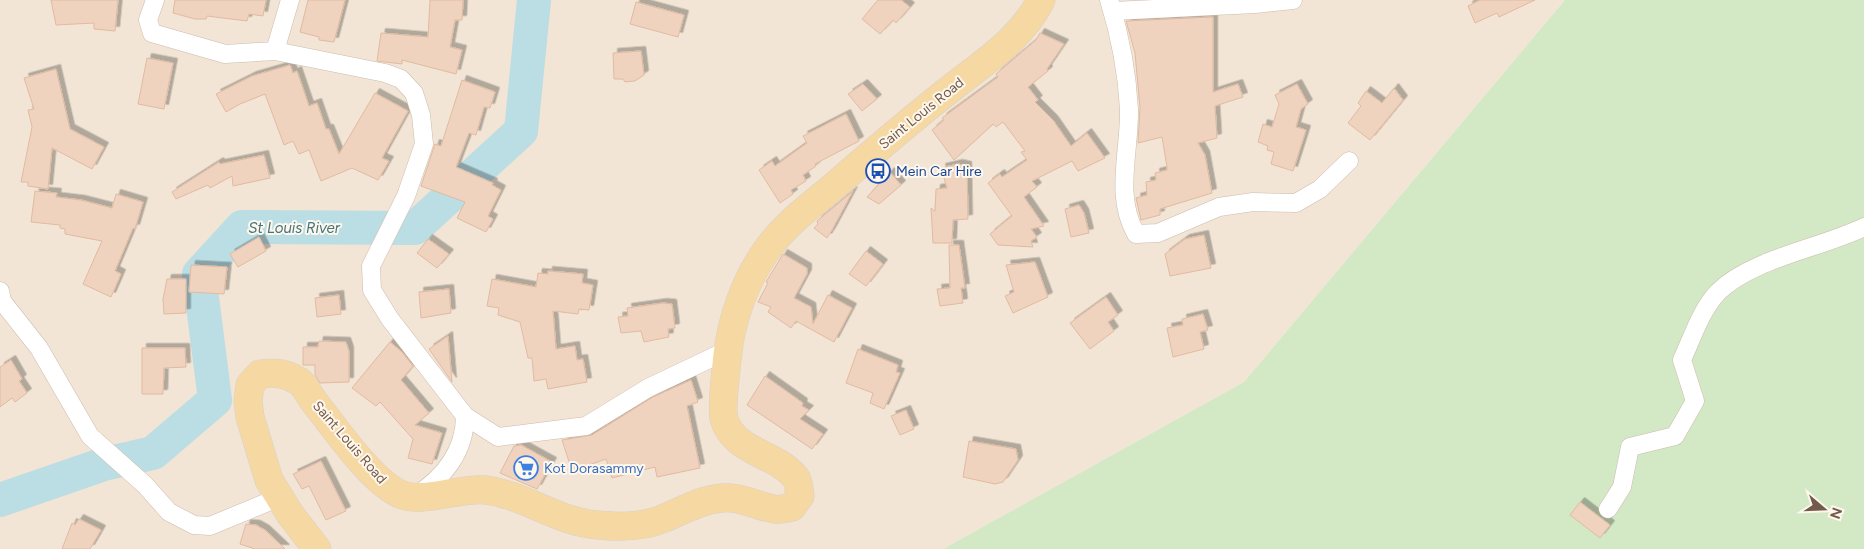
<svg xmlns="http://www.w3.org/2000/svg" width="1864" height="549" font-family="Figtree,sans-serif">
<style>
.residential{fill:#f2e5d5}
.green{fill:#d3e8c5}
.lines{fill:none;stroke-linecap:round;stroke-linejoin:round}
.river{stroke:#bbdde4;stroke-width:34}
.building{fill:#efd3bf;stroke:#e1baa0;filter:url(#shadow)}
.minor-casing{stroke:#cdbbad;stroke-width:19}
.primary-casing{stroke:#d8d1cd;stroke-width:29}
.minor{stroke:#fff;stroke-width:18}
.primary{stroke:#f6d8a2;stroke-width:28}
.labels{text-anchor:middle;stroke-width:4;stroke-linejoin:round;paint-order:stroke}
.street-label{font-size:14px;fill:#735b4c;stroke:#fef7ec}
.transit-label{font-size:14px;fill:#164399;stroke:#fef7ec;text-anchor:start}
.shop-label{font-size:14px;fill:#366cbe;stroke:#fef7ec;text-anchor:start}
.water-label{font-size:15px;font-style:italic;fill:#43747f;stroke:#fef7ec}
</style>
<defs>
<filter id="shadow"><feDropShadow dx="4.5" dy="-4.5" stdDeviation="0" flood-color="#0004"/></filter>
</defs>
<rect width="100%" height="100%" fill="#fbf3e6"/>
<!-- residential -->
<path class="residential" d="M 0,0 L 1565,0 L 1244,382 L 943,549 L 0,549 Z"/>
<!-- green -->
<path class="green" d="M 1565,0 L 1864,0 L 1864,549 L 943,549 L 1244,382 Z"/>
<g class="lines">
<!-- river -->
<path class="river" d="M 0,500 L 104,464 L 153,453 L 215,400 L 199,274 L 242,227 L 415,228 L 521,131 L 534,0"/>
</g>
<!-- building -->
<path class="building" d="M 51,0 L 118,0 L 115,31 L 94,29 L 94,23 L 56,25 Z
M 175,0 L 266,0 L 263,16 L 249,14 L 247,21 L 207,16 L 206,19 L 195,19 L 173,13 Z
M 308,0 L 345,0 L 334,42 L 319,40 L 319,37 L 300,32 Z
M 430,0 L 463,0 L 462,20 L 455,20 L 450,47 L 462,50 L 456,74 L 402,60 L 402,64 L 377,61 L 381,33 L 428,37 Z
M 878,0 L 901,0 L 910,7 L 896,23 L 893,20 L 880,34 L 862,19 Z
M 1480,0 L 1535,0 L 1499,17 L 1497,13 L 1475,23 L 1468,6 Z
M 636,2 L 684,15 L 678,37 L 630,24 Z
M 1213,17 L 1213,92 L 1238,84 L 1243,97 L 1215,106 L 1217,138 L 1198,143 L 1205,155 L 1212,193 L 1160,209 L 1160,215 L 1141,220 L 1136,198 L 1147,195 L 1146,182 L 1156,180 L 1155,173 L 1167,170 L 1167,167 L 1162,137 L 1138,143 L 1140,108 L 1135,53 L 1126,21 Z
M 1040,33 L 1064,44 L 1047,69 L 1048,71 L 1028,87 L 1038,100 L 1035,102 L 1053,120 L 1071,146 L 1087,133 L 1105,158 L 1078,171 L 1072,161 L 1032,181 L 1037,187 L 1024,197 L 1044,226 L 1031,229 L 1037,237 L 1031,241 L 1033,247 L 998,245 L 990,234 L 1012,216 L 988,183 L 1000,174 L 1002,177 L 1027,160 L 1021,152 L 1025,151 L 1003,122 L 996,127 L 993,124 L 954,160 L 932,130 L 944,120 L 942,118 L 998,77 L 996,74 L 1036,40 Z
M 641,51 L 644,75 L 635,81 L 625,82 L 623,79 L 614,79 L 613,53 Z
M 147,58 L 173,63 L 164,109 L 138,104 Z
M 290,65 L 293,73 L 297,71 L 309,106 L 317,103 L 326,129 L 329,129 L 339,154 L 375,93 L 408,111 L 382,158 L 389,161 L 378,180 L 352,168 L 321,181 L 309,150 L 299,154 L 293,141 L 284,145 L 265,94 L 240,104 L 226,112 L 216,94 L 252,76 Z
M 56,69 L 70,129 L 104,147 L 92,169 L 52,148 L 48,189 L 28,186 L 28,182 L 21,182 L 32,127 L 28,110 L 34,109 L 24,78 Z
M 462,80 L 495,92 L 490,108 L 484,107 L 476,135 L 469,133 L 456,167 L 493,183 L 492,185 L 501,190 L 488,216 L 493,219 L 486,232 L 457,218 L 465,202 L 421,186 L 435,144 L 441,146 Z
M 863,84 L 877,99 L 862,111 L 848,94 Z
M 1297,84 L 1308,104 L 1301,109 L 1296,127 L 1306,130 L 1293,171 L 1271,164 L 1274,152 L 1267,150 L 1268,146 L 1258,142 L 1263,124 L 1272,127 L 1279,104 L 1275,95 Z
M 1394,88 L 1403,100 L 1370,140 L 1348,123 L 1361,106 L 1358,103 L 1366,91 L 1382,103 Z
M 846,114 L 859,141 L 815,164 L 816,166 L 803,175 L 806,181 L 791,190 L 793,194 L 780,203 L 759,170 L 772,161 L 775,166 L 807,143 L 803,136 Z
M 264,155 L 270,178 L 233,186 L 232,176 L 210,188 L 208,185 L 176,199 L 172,192 L 219,162 L 220,164 Z
M 958,164 L 967,166 L 968,219 L 953,220 L 952,243 L 933,243 L 931,208 L 935,211 L 936,189 L 947,188 L 941,168 Z
M 890,172 L 901,185 L 879,204 L 867,197 Z
M 35,191 L 57,193 L 56,197 L 81,200 L 112,208 L 116,194 L 143,202 L 135,229 L 133,228 L 115,271 L 121,274 L 111,297 L 83,284 L 102,241 L 65,234 L 65,229 L 60,228 L 60,225 L 31,222 Z
M 853,191 L 832,230 L 827,238 L 814,228 L 818,224 L 817,221 Z
M 1079,205 L 1084,213 L 1089,233 L 1071,237 L 1065,209 Z
M 1204,235 L 1211,268 L 1170,276 L 1165,254 L 1185,239 Z
M 259,237 L 266,251 L 238,267 L 230,254 Z
M 428,239 L 449,254 L 437,268 L 417,253 Z
M 949,245 L 959,245 L 965,288 L 961,288 L 963,303 L 940,306 L 937,289 L 950,288 Z
M 866,251 L 883,264 L 866,286 L 849,274 Z
M 783,254 L 807,268 L 807,274 L 794,298 L 811,307 L 813,324 L 828,295 L 852,308 L 834,342 L 796,321 L 791,328 L 768,312 L 771,307 L 758,302 L 768,283 L 766,282 Z
M 1035,262 L 1048,297 L 1013,313 L 1005,296 L 1014,292 L 1006,265 Z
M 191,265 L 227,267 L 224,294 L 189,292 Z
M 548,271 L 583,274 L 582,283 L 593,285 L 589,310 L 579,309 L 578,314 L 553,311 L 556,349 L 575,346 L 577,360 L 583,359 L 587,382 L 548,389 L 546,379 L 534,381 L 532,358 L 528,358 L 520,322 L 498,315 L 499,308 L 487,306 L 492,279 L 536,287 L 538,273 L 548,274 Z
M 167,279 L 186,279 L 186,313 L 164,314 L 163,299 Z
M 449,289 L 451,313 L 421,318 L 419,292 Z
M 339,295 L 341,314 L 317,317 L 315,298 Z
M 1106,297 L 1118,315 L 1108,322 L 1114,331 L 1090,349 L 1070,323 Z
M 663,303 L 672,304 L 675,328 L 668,329 L 669,337 L 644,342 L 641,331 L 621,333 L 618,317 L 628,316 L 627,308 Z
M 1203,314 L 1208,330 L 1200,332 L 1204,349 L 1173,357 L 1167,328 L 1183,325 L 1182,319 Z
M 448,336 L 452,382 L 429,349 Z
M 319,341 L 346,342 L 349,351 L 349,382 L 320,383 L 315,375 L 315,365 L 303,365 L 303,347 L 318,347 Z
M 390,342 L 402,352 L 413,366 L 401,380 L 429,413 L 415,425 L 442,433 L 432,464 L 408,458 L 413,439 L 380,402 L 376,406 L 352,388 Z
M 142,348 L 185,348 L 186,367 L 164,368 L 163,394 L 142,394 Z
M 858,349 L 898,365 L 896,372 L 900,373 L 884,409 L 870,403 L 873,393 L 846,383 Z
M 11,360 L 22,379 L 19,381 L 27,393 L 15,402 L 12,398 L 0,407 L 0,367 Z
M 765,376 L 803,403 L 802,406 L 809,410 L 800,419 L 823,434 L 812,449 L 747,405 Z
M 691,380 L 698,402 L 687,406 L 700,468 L 657,477 L 655,467 L 612,478 L 606,459 L 572,471 L 562,440 L 592,435 L 653,397 Z
M 906,410 L 914,429 L 900,435 L 891,416 Z
M 969,441 L 1016,449 L 1018,460 L 1003,482 L 995,484 L 963,477 Z
M 521,445 L 552,462 L 537,489 L 500,473 L 514,446 Z
M 321,461 L 346,511 L 326,520 L 309,486 L 302,489 L 293,474 Z
M 1580,502 L 1610,525 L 1600,538 L 1570,515 Z
M 79,519 L 101,530 L 90,549 L 62,549 L 72,523 L 75,525 Z
M 246,524 L 256,525 L 265,530 L 285,549 L 255,549 L 240,544 Z"/>
<g class="lines">
<!-- minor casing -->
<g class="minor-casing">
<path id="minor" d="M 155,0 L 148,20 L 152,33 L 225,54 L 275,51 L 385,73 L 401,79 L 414,93 L 421,115 L 424,144 L 406,196 L 371,266 L 372,290 L 390,319 L 465,416 L 498,437 L 586,426 L 648,388 L 728,350
M 1109,0 C 1120,35 1127,73 1129,109 C 1130,151 1114,196 1136,234 L 1158,233 L 1219,207 L 1253,202 L 1296,203 L 1320,189 L 1349,161
M 1113,11 L 1255,4 L 1293,0
M 275,51 L 290,0
M 0,291 L 2,301 L 39,348 L 90,436 L 145,485 L 169,512 L 194,525 L 210,526 L 280,497
M 415,496 C 444,478 465,451 465,416
M 1608,509 L 1622,487 L 1630,447 L 1675,436 L 1695,401 L 1682,360 C 1692,338 1701,310 1718,292 C 1751,259 1821,248 1864,227"/>
</g>
<!-- primary casing -->
<g class="primary-casing">
<path id="primary" d="M 317,549 L 290,514 L 269,480 L 250,417 L 248,401 L 250,385 L 260,374 C 275,372 287,373 300,382 C 306,387 310,397 315,403 C 336,429 371,481 400,494 C 421,504 462,487 486,490 C 525,495 557,522 598,525 C 618,527 643,527 662,519 C 682,511 700,500 722,498 C 741,496 756,506 774,509 C 779,510 787,508 792,507 L 800,496 C 799,490 799,482 796,478 C 777,453 734,453 724,419 C 721,408 726,372 727,359 C 731,320 745,279 769,247 C 786,224 810,206 832,188 C 872,153 912,119 954,86 C 986,61 1022,38 1041,0"/>
</g>
<!-- minor -->
<use href="#minor" class="minor"/>
<!-- primary -->
<use href="#primary" class="primary"/>
</g>
<!-- icons -->
<defs>
<g id="bus-ring" transform="scale(1.25)"><circle r="9.5" fill="#fef7ec" stroke="#1a4fb4" stroke-width="1.5"/><path d="M-5-6H5V4H4V6H2V4H-2V6H-4V4H-5ZM-3.5-4V0h7V-4ZM-3.5 1.2v1.5H-2V1.2ZM2 1.2v1.5H3.5V1.2Z" fill="#1a4fb4"/></g>
<g id="supermarket-ring" transform="scale(1.25)"><circle r="9.5" fill="#fef7ec" stroke="#3f7fe0" stroke-width="1.5"/><path d="M-6-5.5h2.5l.6 2H6L4.5 2H-2.5L-4.4-4H-6ZM-1.5 3.2a1.3 1.3 0 1 0 .1 0ZM3 3.2a1.3 1.3 0 1 0 .1 0Z" fill="#3f7fe0"/></g>
</defs>
<g fill-rule="evenodd">
<use href="#bus-ring" x="878" y="171"/>
<use href="#supermarket-ring" x="526" y="468"/>
</g>
<g class="labels">
<!-- street labels -->
<g class="street-label">
<text transform="translate(921 113) rotate(-39)" y="5">Saint Louis Road</text>
<text transform="translate(350 442) rotate(49)" y="5">Saint Louis Road</text>
</g>
<!-- transit labels -->
<g class="transit-label">
<text x="896" y="176">Mein Car Hire</text>
</g>
<!-- shop labels -->
<g class="shop-label">
<text x="544" y="473">Kot Dorasammy</text>
</g>
<!-- water labels -->
<g class="water-label">
<text x="294" y="233">St Louis River</text>
</g>
</g>
<!-- north arrow -->
<g transform="translate(1824 509) rotate(109)" stroke="#fef7ec" stroke-width="4" paint-order="stroke">
<path d="M0-4L9 19L0 12L-9 19Z" fill="#735b4c"/>
<text y="-8" font-size="14" font-weight="bold" text-anchor="middle" fill="#735b4c">N</text>
</g>
</svg>
